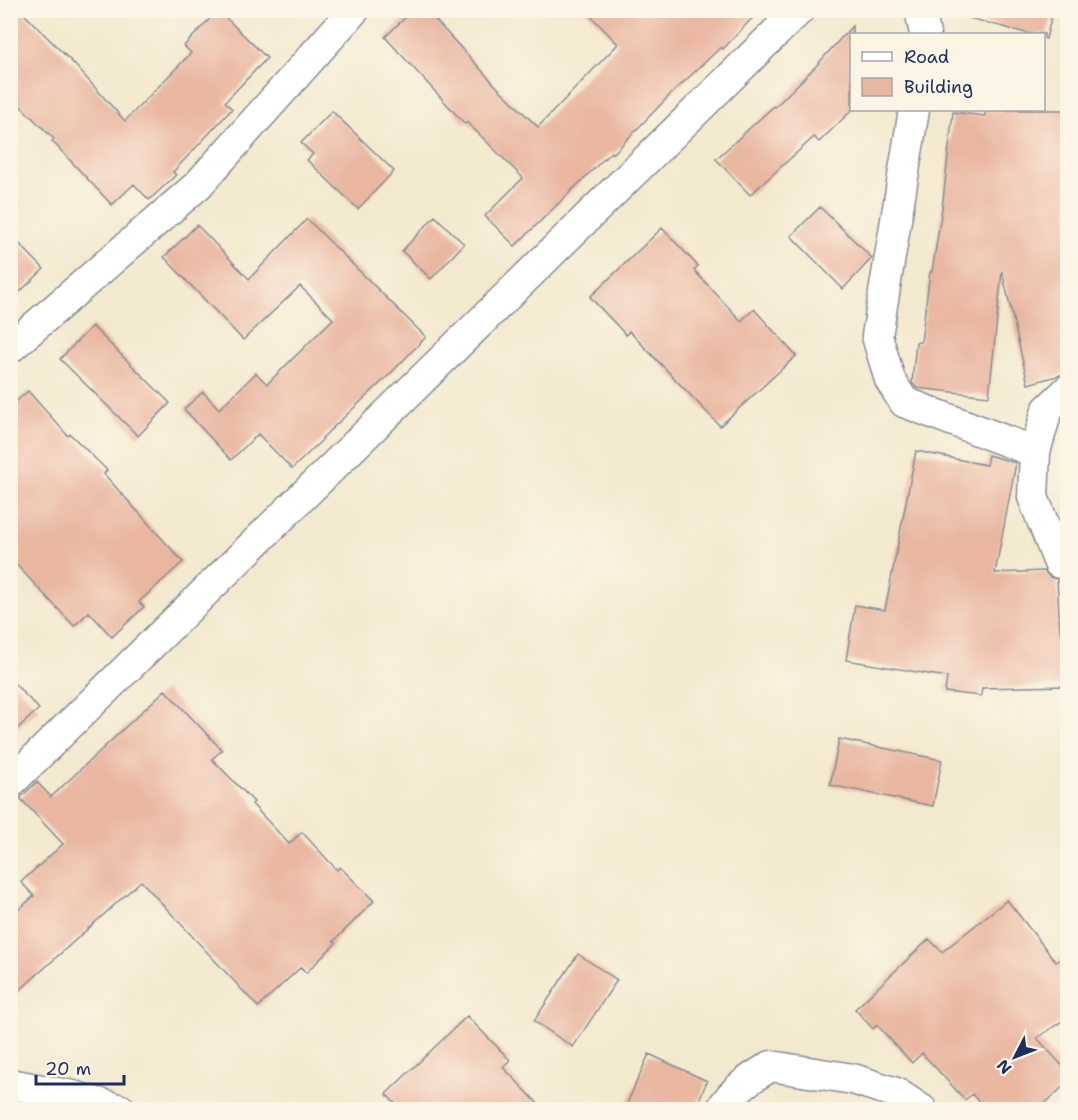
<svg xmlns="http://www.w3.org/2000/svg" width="1078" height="1120" font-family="'Shantell Sans',sans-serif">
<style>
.building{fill:#e9b6a0}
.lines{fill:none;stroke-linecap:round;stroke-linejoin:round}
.minor-casing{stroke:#878c96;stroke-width:33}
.minor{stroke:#fff;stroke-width:30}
</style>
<rect width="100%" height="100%" fill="#fcf5e5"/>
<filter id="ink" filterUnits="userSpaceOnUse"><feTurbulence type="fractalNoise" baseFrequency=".0167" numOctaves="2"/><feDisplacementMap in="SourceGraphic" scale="12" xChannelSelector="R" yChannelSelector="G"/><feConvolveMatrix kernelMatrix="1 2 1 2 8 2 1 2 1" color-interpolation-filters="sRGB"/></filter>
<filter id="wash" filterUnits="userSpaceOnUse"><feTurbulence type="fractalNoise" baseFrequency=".008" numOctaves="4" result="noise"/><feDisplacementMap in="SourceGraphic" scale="24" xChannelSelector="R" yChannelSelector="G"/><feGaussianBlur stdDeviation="1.35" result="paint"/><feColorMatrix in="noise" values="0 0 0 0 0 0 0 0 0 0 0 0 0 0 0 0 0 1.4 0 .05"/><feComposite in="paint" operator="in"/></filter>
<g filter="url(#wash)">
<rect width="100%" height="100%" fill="#f3e9ce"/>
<g id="blocks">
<!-- building -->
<path class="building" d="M 10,10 L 20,10 L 74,64 L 125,121 L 191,53 L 184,46 L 218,10 L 267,58 L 225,102 L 232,109 L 173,172 L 176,175 L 149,200 L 134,184 L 112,205 L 52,141 L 54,139 L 10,96 Z
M 413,10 L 426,10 L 497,87 L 538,127 L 618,44 L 585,10 L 760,10 L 723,49 L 721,47 L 668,97 L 613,154 L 611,152 L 515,246 L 485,216 L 523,178 L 467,122 L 465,124 L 385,37 Z
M 970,10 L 1053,10 L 1046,39 L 1044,38 L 1044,34 L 1030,34 L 969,18 Z
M 852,26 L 852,110 L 819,142 L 814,137 L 750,195 L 716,159 L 774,106 L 775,107 L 815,67 Z
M 985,110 L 1068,110 L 1068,373 L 1028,384 L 1002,271 L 989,396 L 917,388 L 912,383 L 916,342 L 921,342 L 930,272 L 932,272 L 942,209 L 953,112 L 985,116 Z
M 332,111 L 394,171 L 358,209 L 307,160 L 313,154 L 301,143 Z
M 820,207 L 872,258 L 843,289 L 791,236 Z
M 435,216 L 464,244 L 431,279 L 402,251 Z
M 307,219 L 426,337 L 389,375 L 322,438 L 323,439 L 292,469 L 258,434 L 231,460 L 184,409 L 203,392 L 219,409 L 256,373 L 267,384 L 333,319 L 300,286 L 243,340 L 164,257 L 197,225 L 249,279 Z
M 662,228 L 698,266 L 694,270 L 741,321 L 754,309 L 796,356 L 720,426 L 629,331 L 626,335 L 590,297 Z
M 10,234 L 44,269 L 10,301 Z
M 92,326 L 170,403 L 138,436 L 60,359 Z
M 28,391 L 68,436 L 70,434 L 107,470 L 104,474 L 183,562 L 139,602 L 144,607 L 112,637 L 89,612 L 74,626 L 10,558 L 10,407 Z
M 916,451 L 986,465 L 988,455 L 1016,463 L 995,573 L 1044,571 L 1050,577 L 1057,579 L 1060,631 L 1068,631 L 1068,686 L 982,688 L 981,696 L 945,692 L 947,677 L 846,660 L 855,605 L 885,610 Z
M 10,679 L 39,709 L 10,735 Z
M 165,690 L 222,750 L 212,759 L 254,802 L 252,804 L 289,844 L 302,832 L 337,870 L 340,867 L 374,901 L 334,941 L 336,943 L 306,973 L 301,967 L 258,1007 L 141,881 L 10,999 L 10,917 L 34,896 L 21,882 L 63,844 L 20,798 L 37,782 L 51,797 Z
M 839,739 L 942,760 L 933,806 L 830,785 Z
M 1007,900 L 1056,962 L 1068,954 L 1068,1017 L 1037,1038 L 1068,1072 L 1068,1082 L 1038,1110 L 986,1110 L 972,1094 L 965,1100 L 922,1053 L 912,1063 L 877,1025 L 873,1029 L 855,1009 L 929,939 L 942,952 Z
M 578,954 L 617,980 L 573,1047 L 534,1021 Z
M 467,1016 L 510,1060 L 503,1067 L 544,1110 L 401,1110 L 386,1094 Z
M 649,1054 L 707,1081 L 695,1110 L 624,1110 Z"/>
</g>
</g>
<g filter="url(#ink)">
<use href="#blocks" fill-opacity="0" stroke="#878c96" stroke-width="1.5"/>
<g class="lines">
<!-- minor casing -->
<g class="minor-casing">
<path id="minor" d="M 920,10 L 925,34
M 914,110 L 877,336 L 890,380 L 904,402 L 1035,452
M 10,348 L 198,185 L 354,10
M 1068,390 L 1047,410 L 1035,452 L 1033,497 L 1059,563 L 1068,562
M 10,783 L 799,10
M 10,1084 L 73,1096 L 121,1110
M 721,1110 C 733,1089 751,1078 771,1066 L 853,1079 L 896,1093 L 922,1110"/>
</g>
<!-- minor -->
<use href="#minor" class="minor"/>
</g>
</g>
<!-- margin -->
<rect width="1078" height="1120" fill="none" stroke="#fcf5e5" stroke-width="36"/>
<!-- legend -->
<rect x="850" y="33" width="195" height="78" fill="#fcf5e5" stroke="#a2a6af" stroke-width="1.5"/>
<rect x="862" y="52" width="30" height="9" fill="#ffffff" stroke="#a2a6af" stroke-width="1.5"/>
<text x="904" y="63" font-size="18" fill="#1b2f5e">Road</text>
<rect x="862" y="78" width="30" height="18" fill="#e9b6a0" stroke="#a2a6af" stroke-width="1.5"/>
<text x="904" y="93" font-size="18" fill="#1b2f5e">Building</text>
<!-- north arrow -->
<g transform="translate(1015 1057) rotate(228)" stroke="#fcf5e5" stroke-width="4.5" paint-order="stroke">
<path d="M0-4.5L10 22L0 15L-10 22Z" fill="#1b2f5e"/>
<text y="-9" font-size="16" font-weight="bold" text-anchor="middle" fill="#1b2f5e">N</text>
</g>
<!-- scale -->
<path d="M36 1075v9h88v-9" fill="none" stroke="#1b2f5e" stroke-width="3"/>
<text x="45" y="1075" font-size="18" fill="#1b2f5e" stroke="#fcf5e5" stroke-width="4.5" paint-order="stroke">20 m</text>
</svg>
